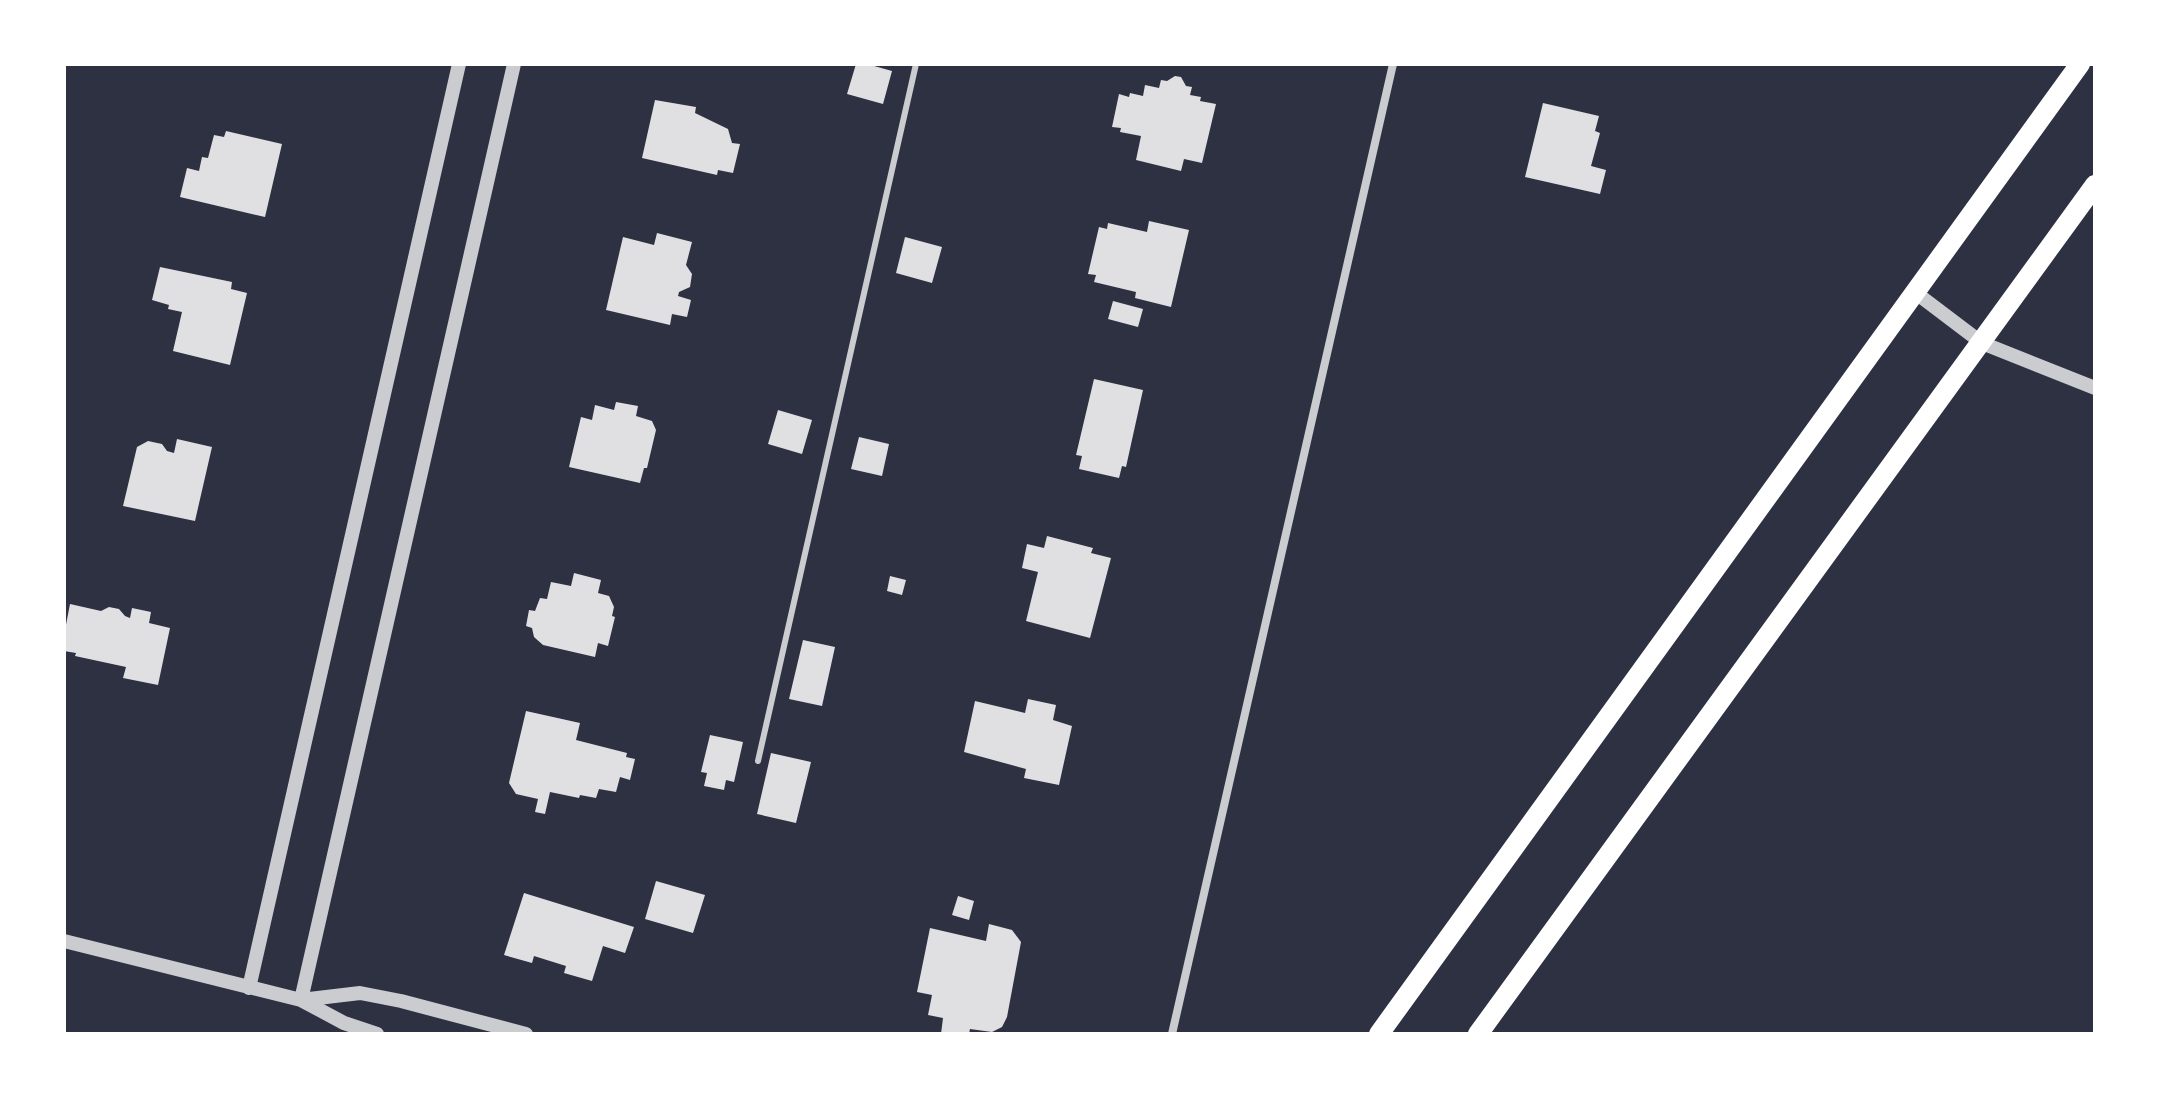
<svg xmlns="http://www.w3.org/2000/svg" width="2159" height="1098" font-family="'Sofia Sans Condensed',sans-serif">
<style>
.building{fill:#e0e0e3}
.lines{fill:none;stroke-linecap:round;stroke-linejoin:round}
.service{stroke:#caccd0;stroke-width:6}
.minor{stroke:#caccd0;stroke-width:8}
.tertiary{stroke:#caccd0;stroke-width:14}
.primary{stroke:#fff;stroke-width:20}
</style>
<rect width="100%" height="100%" fill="#2d3142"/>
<!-- building -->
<path class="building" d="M 856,64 L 867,64 L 892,71 L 883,104 L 847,94 Z
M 1175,76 L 1181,77 L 1186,86 L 1192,87 L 1190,95 L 1201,97 L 1200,101 L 1216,104 L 1202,163 L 1184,159 L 1181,171 L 1136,160 L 1141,136 L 1120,132 L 1121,128 L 1112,127 L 1119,94 L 1129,97 L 1130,93 L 1143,96 L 1145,85 L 1159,88 L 1161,80 L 1167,81 Z
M 655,100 L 696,107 L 695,113 L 728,129 L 732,143 L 740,144 L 733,173 L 718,170 L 717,175 L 642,158 Z
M 1543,103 L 1599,116 L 1595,131 L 1600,133 L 1591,166 L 1606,170 L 1600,194 L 1525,177 Z
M 226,131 L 282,144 L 265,217 L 180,197 L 187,168 L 199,171 L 202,157 L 208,158 L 214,135 L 224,137 Z
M 1149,221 L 1189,230 L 1171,307 L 1135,298 L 1136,292 L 1094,282 L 1096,275 L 1088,274 L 1099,227 L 1107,229 L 1108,223 L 1147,232 Z
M 657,233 L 692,242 L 686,265 L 692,274 L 690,287 L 679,292 L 678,296 L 691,300 L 687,317 L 672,314 L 670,325 L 606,310 L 623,237 L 654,245 Z
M 905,237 L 942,247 L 932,283 L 896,273 Z
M 160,267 L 232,282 L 231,289 L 247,293 L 230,365 L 173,351 L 182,312 L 168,309 L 169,305 L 152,300 Z
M 1113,301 L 1143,309 L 1138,327 L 1108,319 Z
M 1094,379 L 1143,390 L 1126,467 L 1122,466 L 1119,478 L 1079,469 L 1082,456 L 1076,455 Z
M 616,402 L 638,406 L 636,416 L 652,421 L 656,430 L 647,468 L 644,468 L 640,483 L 569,467 L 581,417 L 592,420 L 595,405 L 614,410 Z
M 778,410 L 812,420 L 802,454 L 768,444 Z
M 859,437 L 889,444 L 882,476 L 851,469 Z
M 177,439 L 212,447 L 195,521 L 123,506 L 137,447 L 148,441 L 162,444 L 167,451 L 174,453 Z
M 1047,536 L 1093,548 L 1091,553 L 1111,558 L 1090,638 L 1026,621 L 1038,572 L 1022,568 L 1027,544 L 1044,548 Z
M 574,573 L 601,580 L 598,593 L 609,596 L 614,607 L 612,616 L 615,617 L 608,646 L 598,643 L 595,657 L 543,645 L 534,637 L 532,628 L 526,626 L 529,610 L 535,611 L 540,598 L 547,599 L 551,582 L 571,586 Z
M 890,576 L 906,580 L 902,595 L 887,591 Z
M 70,604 L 101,611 L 109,607 L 119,609 L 125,616 L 130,618 L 132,608 L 151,612 L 149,623 L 170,628 L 158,685 L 123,678 L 126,667 L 75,656 L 76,653 L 64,651 L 64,635 Z
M 803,640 L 835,647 L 822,706 L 789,699 Z
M 1028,699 L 1056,705 L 1053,720 L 1072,726 L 1059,785 L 1024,778 L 1026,769 L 964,752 L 975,701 L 1025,713 Z
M 526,711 L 580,723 L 576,740 L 627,753 L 626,757 L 635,759 L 630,780 L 620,777 L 616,792 L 599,789 L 596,798 L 580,795 L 579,798 L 550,792 L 545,814 L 535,812 L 538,799 L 516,794 L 509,783 Z
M 710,735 L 743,742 L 734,782 L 726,780 L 724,790 L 704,786 L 707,773 L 701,772 Z
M 771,753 L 811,762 L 796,823 L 757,814 Z
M 656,881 L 705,895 L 693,933 L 645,919 Z
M 524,893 L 634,927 L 625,953 L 603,946 L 592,981 L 564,973 L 566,966 L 534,956 L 532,963 L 504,955 Z
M 958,896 L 974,901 L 969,920 L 952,915 Z
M 989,924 L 1012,930 L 1021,942 L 1007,1017 L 1002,1027 L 992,1032 L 970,1029 L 969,1034 L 941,1034 L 943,1018 L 928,1015 L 932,995 L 917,992 L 930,928 L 986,941 Z"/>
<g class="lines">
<!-- service -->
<path class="service" d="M 758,761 L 916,64"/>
<!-- minor -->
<path class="minor" d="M 1172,1034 L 1393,64"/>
<!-- tertiary -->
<path class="tertiary" d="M 1916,293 L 1982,343 L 2095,388
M 64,941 L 301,1000 L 344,1023 L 377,1034
M 249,988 L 459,64
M 301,1000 L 514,64
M 301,1000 L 360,993 L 401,1001 L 526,1034"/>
<!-- primary -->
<path class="primary" d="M 1379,1034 L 2080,64
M 1478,1034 L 2095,185"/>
</g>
<!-- border -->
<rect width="2159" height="1098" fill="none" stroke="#ffffff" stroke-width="132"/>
</svg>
